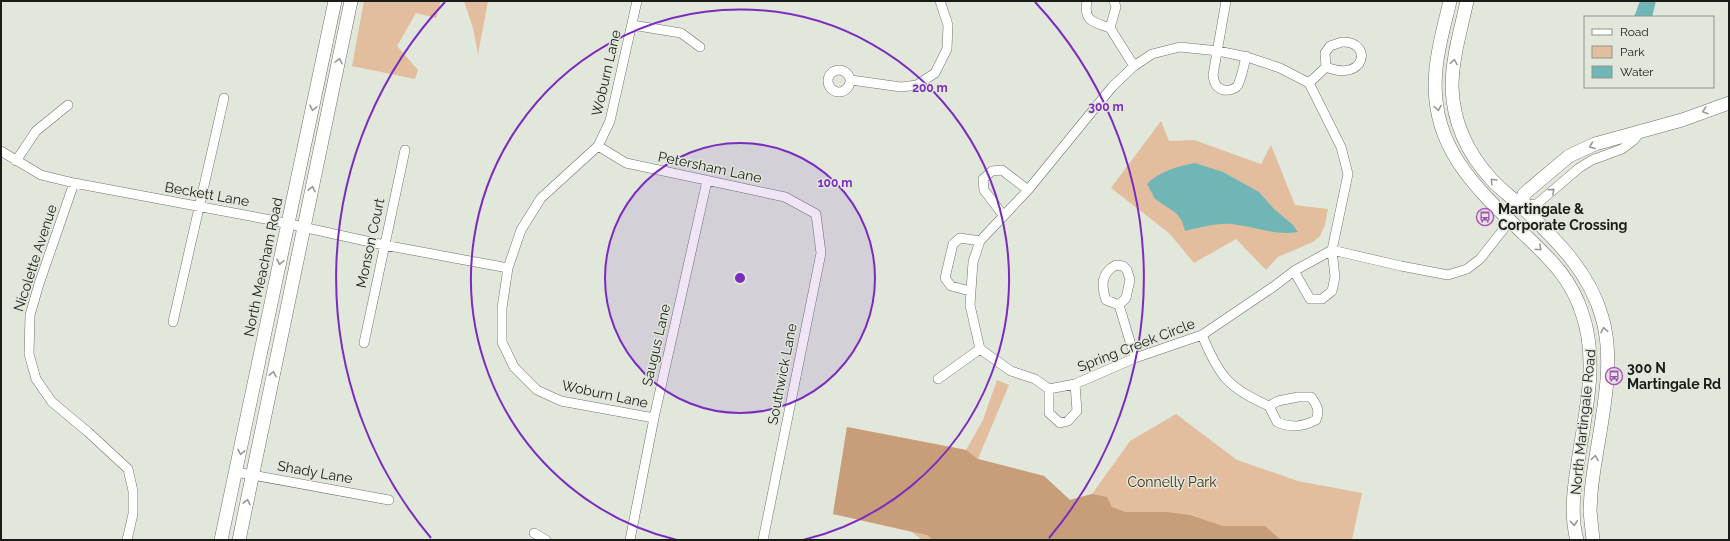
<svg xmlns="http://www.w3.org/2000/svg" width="1730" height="541" font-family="Raleway,sans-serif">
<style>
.green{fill:#e3be9e}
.forest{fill:#c89e7a}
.water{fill:#71b6b6}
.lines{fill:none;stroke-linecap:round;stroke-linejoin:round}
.street-casing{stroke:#6f746a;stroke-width:10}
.secondary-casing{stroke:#6f746a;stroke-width:14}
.street{stroke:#fff;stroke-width:9}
.secondary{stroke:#fff;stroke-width:13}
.oneway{stroke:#989997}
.ring{fill:none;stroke:#7b2cbf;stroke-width:2}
.labels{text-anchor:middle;stroke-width:3;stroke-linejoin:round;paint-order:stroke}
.street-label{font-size:14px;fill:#1a1c18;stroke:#e1e7db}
.poi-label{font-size:14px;font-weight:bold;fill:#1a1c18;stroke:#e1e7db;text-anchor:start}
.park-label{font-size:14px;fill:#4a2c10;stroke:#e1e7db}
.centre{fill:#7b2cbf;stroke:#e1e7db;stroke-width:2}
.ring-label{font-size:12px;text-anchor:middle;font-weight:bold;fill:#7b2cbf;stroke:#e1e7db;stroke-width:3;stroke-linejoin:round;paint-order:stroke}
</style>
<rect width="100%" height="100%" fill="#e1e7db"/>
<!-- green -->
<path class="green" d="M 364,1 L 441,1 L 436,18 L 416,13 L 397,46 L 418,70 L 415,79 L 352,66 Z
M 464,1 L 488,1 L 478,54 L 473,28 Z
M 1161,121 L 1169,141 L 1194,140 L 1261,164 L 1271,145 L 1295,205 L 1328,209 L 1325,225 L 1320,236 L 1313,242 L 1278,257 L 1266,270 L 1236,239 L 1194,263 L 1169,233 L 1111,188 Z
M 997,380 L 1009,385 L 978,459 L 1044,476 L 1070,500 L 1092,494 L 1130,441 L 1176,414 L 1237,460 L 1298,481 L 1362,493 L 1352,540 L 922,540 L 912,532 L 833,514 L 847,427 L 966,450 L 983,420 Z"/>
<!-- forest -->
<path class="forest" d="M 847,427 L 966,450 L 978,459 L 1044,476 L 1070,500 L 1092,494 L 1107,497 L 1112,507 L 1125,512 L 1167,512 L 1190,515 L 1223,526 L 1265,526 L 1281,540 L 933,540 L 927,535 L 833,514 Z"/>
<!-- water -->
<path class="water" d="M 1640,1 L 1656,1 L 1652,17 L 1634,17 Z
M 1195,163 L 1223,172 L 1259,192 L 1274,209 L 1292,224 L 1298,232 C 1275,236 1254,226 1231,224 C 1216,223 1199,228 1185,231 L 1182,221 L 1176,213 L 1155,199 L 1147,184 C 1159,171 1179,166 1195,163 Z"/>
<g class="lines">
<!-- street casing -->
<g class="street-casing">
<path id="street" d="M 637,1 L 610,121 L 598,146 L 541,198 L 521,230 L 508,268 L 502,308 L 502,342 L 514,367 L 537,390 L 561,401 L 654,418
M 1087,1 C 1083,22 1094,22 1110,28 L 1134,66
M 1226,1 L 1213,75 C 1214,80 1214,84 1218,87 C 1223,92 1234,91 1238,85 C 1242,76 1244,66 1246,56
M 632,25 L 681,33 L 700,47
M 1110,28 L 1116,7 L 1114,1
M 1342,42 C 1373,41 1366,83 1326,67 L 1325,53 L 1330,46 Z
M 1180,47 L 1218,51 L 1247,57 L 1280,68 L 1309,83 L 1341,147 L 1348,174 L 1332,250 L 1294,271 L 1273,287 L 1202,335 L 1135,358 L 1075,384 L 1049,389 L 1035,379 L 1011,371 L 980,349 L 970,305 L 973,262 L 980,241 L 1028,190 L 1112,87 L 1134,66 L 1152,54 Z
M828 81a11 11 0 1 1 22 0a11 11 0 1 1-22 0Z
M 851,80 L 901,87 L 917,85 L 935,73 L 947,49 L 948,25 L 940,1
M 1309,83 L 1326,67
M 598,146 L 626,163 L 785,197 L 816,214 L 821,253 L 763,540
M 1,151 L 41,175 L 74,183 L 271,220 L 384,245 L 508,268
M 16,161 L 36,131 L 68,105
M 74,183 L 39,284 L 30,315 L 29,354 L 36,379 L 52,402 L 88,432 L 128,469 L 133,491 L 133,514 L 127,540
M 1522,207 L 1538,203 L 1579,168 L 1592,160 L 1622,149 L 1634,140 L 1641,131
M 1003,215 L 984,190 L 983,179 L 992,171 L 1002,170 L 1028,190
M 1116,265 L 1123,266 L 1127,270 L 1130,280 L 1126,298 L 1119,305 L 1106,300 C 1101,285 1101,273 1116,265 Z
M 1294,271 L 1310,299 L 1322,299 L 1332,291 L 1335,277 L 1332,250 L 1401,266 L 1448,275 L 1467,269 L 1480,259 L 1510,221
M 970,291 L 951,286 L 945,278 L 953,244 L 960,238 L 980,241
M 1119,305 L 1135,358
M 173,322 L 224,98
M 1202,335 C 1219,376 1228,388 1269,406
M 364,343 L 405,150
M 938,379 L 980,349
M 1049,389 L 1049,413 L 1060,423 L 1068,421 L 1077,411 L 1075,384
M 1298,397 L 1311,397 C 1317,405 1320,411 1316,420 C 1302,427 1291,428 1277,422 L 1269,406 L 1278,401 Z
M 236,472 L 389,500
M 534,533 L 546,540
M 630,540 L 654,418 L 707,181"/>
</g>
<!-- secondary casing -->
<g class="secondary-casing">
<path id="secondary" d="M 1450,1 C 1445,23 1438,46 1436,69 C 1428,144 1474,187 1524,234 C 1550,259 1571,278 1582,313 C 1599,361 1585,413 1578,462 C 1574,488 1570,515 1577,540
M 1467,1 C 1461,29 1452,58 1452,87 C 1453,122 1468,154 1492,180 C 1501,190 1513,198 1523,208 C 1556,240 1589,271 1602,317 C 1618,370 1596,438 1591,493 L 1590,511 L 1593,540
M 1522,207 L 1524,194 L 1569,156 L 1595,144 L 1682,120 L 1729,103
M 221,540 L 335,1
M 239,540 L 351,1"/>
</g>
<!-- street -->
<use href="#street" class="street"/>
<!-- secondary -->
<use href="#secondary" class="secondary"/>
</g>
<!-- one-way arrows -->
<defs><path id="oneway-chevron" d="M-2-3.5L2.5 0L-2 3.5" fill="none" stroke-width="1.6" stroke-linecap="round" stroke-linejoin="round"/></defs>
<g class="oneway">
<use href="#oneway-chevron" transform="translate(339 61) rotate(-78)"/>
<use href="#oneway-chevron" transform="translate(1454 62) rotate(-81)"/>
<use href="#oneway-chevron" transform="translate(313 108) rotate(102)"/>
<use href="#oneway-chevron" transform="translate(1438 108) rotate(80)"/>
<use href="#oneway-chevron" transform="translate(1705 111) rotate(161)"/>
<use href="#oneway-chevron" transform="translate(1592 146) rotate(158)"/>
<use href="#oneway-chevron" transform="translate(1493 181) rotate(-135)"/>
<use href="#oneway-chevron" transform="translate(312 189) rotate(-78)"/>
<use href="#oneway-chevron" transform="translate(1552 191) rotate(-42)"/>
<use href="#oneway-chevron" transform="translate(1539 248) rotate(43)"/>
<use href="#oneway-chevron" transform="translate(280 262) rotate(102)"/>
<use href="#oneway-chevron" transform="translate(1604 330) rotate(-101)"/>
<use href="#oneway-chevron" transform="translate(273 374) rotate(-78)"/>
<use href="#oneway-chevron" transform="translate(241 452) rotate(102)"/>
<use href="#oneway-chevron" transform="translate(1595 458) rotate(-81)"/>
<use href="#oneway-chevron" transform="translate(247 502) rotate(-78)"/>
<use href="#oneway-chevron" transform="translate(1574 523) rotate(85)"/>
</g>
<!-- distance rings -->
<circle cx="740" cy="278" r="135" fill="#7b2cbf" fill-opacity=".12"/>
<g class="ring">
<circle cx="740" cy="278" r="135"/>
<path d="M677 540A269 269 0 1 1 803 540"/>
<path d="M431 538A404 404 0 0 1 445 2M1035 2A404 404 0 0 1 1049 538"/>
</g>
<!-- icons -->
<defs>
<g id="bus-ring" transform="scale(0.9)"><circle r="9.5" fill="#e1e7db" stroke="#a84fbb" stroke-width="1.5"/><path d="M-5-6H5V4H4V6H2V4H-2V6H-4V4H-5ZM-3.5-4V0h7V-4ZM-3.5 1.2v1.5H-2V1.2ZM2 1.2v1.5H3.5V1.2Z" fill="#a84fbb"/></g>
</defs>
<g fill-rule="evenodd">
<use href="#bus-ring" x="1485" y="217"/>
<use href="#bus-ring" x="1614" y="376"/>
</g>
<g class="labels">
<!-- street labels -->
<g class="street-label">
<text transform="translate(606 73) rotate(-77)" y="5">Woburn Lane</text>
<text transform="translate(710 167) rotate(12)" y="5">Petersham Lane</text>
<text transform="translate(207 194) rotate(10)" y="5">Beckett Lane</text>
<text transform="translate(370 243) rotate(-78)" y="5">Monson Court</text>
<text transform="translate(35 258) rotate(-72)" y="5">Nicolette Avenue</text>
<text transform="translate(263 267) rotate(-78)" y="5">North Meacham Road</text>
<text transform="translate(656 345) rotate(-77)" y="5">Saugus Lane</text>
<text transform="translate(1136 345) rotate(-21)" y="5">Spring Creek Circle</text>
<text transform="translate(782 374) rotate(-79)" y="5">Southwick Lane</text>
<text transform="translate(605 394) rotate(12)" y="5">Woburn Lane</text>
<text transform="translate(1583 422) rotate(-84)" y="5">North Martingale Road</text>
<text transform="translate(315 472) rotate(10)" y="5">Shady Lane</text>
</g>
<!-- poi labels -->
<g class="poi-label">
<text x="1498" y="214">Martingale &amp;<tspan x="1498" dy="16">Corporate Crossing</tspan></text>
<text x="1627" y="373">300 N<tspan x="1627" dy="16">Martingale Rd</tspan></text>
</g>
<!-- park labels -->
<g class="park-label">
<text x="1172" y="487">Connelly Park</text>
</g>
</g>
<circle cx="740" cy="278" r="6" class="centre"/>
<g class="ring-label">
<text x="930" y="92">200 m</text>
<text x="1106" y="111">300 m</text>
<text x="835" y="187">100 m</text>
</g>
<!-- border -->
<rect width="1730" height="541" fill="none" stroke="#1a1c18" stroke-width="4"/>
<!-- legend -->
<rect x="1584" y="16" width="130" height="72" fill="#e1e7db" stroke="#91968d"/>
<rect x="1592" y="29" width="20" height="6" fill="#ffffff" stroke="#91968d"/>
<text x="1620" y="36" font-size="12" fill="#1a1c18">Road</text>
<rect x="1592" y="46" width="20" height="12" fill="#e3be9e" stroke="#91968d"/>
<text x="1620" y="56" font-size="12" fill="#1a1c18">Park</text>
<rect x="1592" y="66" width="20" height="12" fill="#71b6b6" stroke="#91968d"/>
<text x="1620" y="76" font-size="12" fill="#1a1c18">Water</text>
</svg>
